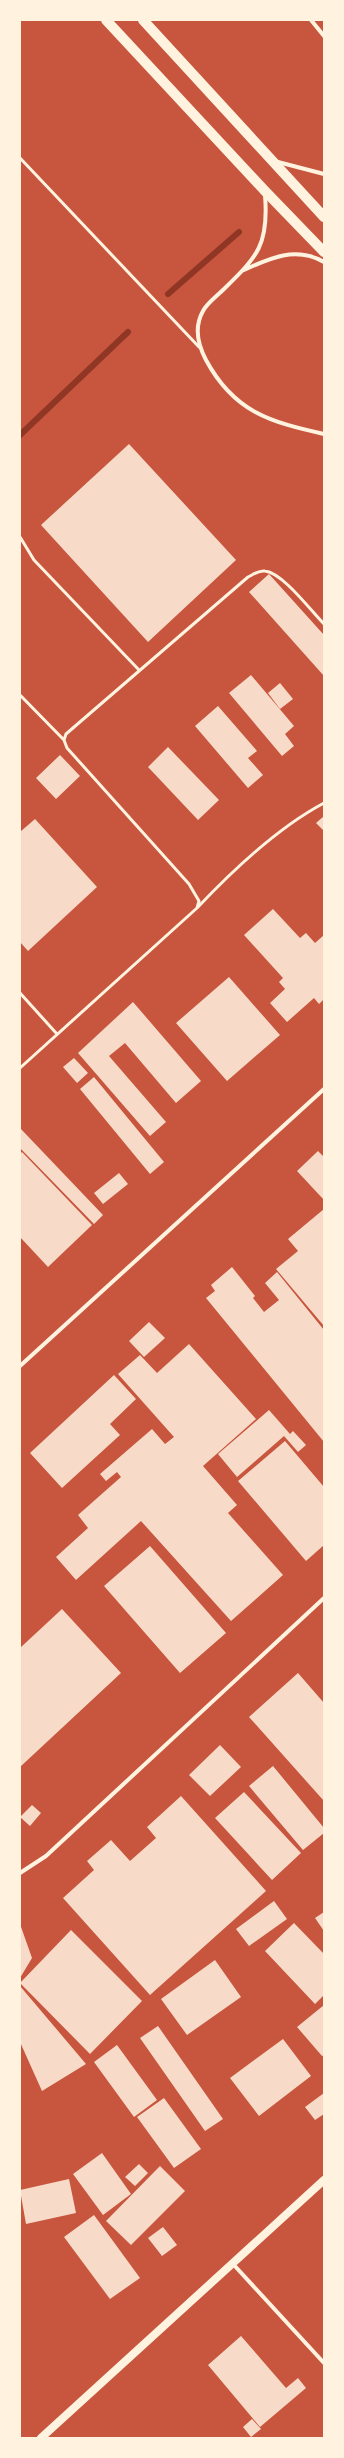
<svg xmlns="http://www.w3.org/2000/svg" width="344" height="2458" font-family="Cabin,sans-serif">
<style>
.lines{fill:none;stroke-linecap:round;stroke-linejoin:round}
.stream{stroke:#8f3625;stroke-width:6}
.building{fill:#f7dbc8}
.service{stroke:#fff3e0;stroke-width:3}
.minor{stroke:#fff3e0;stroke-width:4}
.secondary{stroke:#fff3e0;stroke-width:8}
.primary{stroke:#fff3e0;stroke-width:10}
</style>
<rect width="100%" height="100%" fill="#c8553d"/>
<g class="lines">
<!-- stream -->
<path class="stream" d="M 168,294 L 239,232
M 20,435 L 128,332"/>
</g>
<!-- building -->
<path class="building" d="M 129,444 L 236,560 L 148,642 L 41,525 Z
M 269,574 L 324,635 L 324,676 L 249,592 Z
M 251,675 L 294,726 L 285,734 L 294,746 L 282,756 L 229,693 Z
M 280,683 L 293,699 L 280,709 L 268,693 Z
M 218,706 L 257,751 L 248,758 L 263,775 L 248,788 L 195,726 Z
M 168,747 L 219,800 L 198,820 L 148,767 Z
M 60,755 L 80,776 L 56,799 L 36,778 Z
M 324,816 L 324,831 L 316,823 Z
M 35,819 L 97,887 L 28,951 L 20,942 L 20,832 Z
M 273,909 L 300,938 L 306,933 L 315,943 L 324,935 L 324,999 L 319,1004 L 314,998 L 287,1022 L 270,1003 L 285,989 L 279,982 L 283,978 L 244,935 Z
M 229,977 L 280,1035 L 227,1081 L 176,1023 Z
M 133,1002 L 201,1081 L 176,1103 L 125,1043 L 109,1056 L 166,1122 L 150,1136 L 78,1053 Z
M 74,1058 L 88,1073 L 77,1083 L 63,1067 Z
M 94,1077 L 164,1162 L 150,1174 L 80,1089 Z
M 20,1128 L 103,1215 L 94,1224 L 20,1148 Z
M 318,1151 L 324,1157 L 324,1200 L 297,1171 Z
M 22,1152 L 92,1225 L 48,1267 L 20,1237 L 20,1154 Z
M 119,1173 L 128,1184 L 103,1204 L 94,1193 Z
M 324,1209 L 324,1326 L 276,1269 L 298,1251 L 288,1239 Z
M 232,1267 L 255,1296 L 253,1298 L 264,1312 L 279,1300 L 265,1283 L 277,1272 L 324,1330 L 324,1442 L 206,1298 L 215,1291 L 211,1285 Z
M 149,1322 L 165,1338 L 144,1357 L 129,1341 Z
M 189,1344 L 256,1419 L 203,1466 L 237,1505 L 228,1513 L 283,1575 L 231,1621 L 141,1521 L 76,1580 L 56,1557 L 88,1528 L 78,1515 L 121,1477 L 117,1472 L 106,1481 L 100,1474 L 152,1429 L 165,1444 L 174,1437 L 118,1374 L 140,1355 L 157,1373 Z
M 114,1375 L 136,1399 L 110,1424 L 120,1435 L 62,1488 L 30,1453 Z
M 269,1410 L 290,1434 L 293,1431 L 306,1445 L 298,1452 L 284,1436 L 237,1477 L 218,1454 Z
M 285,1441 L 324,1487 L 324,1545 L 306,1561 L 238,1481 Z
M 150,1546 L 226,1633 L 180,1673 L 104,1586 Z
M 62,1609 L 121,1673 L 20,1767 L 20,1648 Z
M 298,1673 L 324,1703 L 324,1801 L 249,1717 Z
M 220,1745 L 241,1767 L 210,1796 L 189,1775 Z
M 273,1766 L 324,1828 L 324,1833 L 303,1850 L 249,1786 Z
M 244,1792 L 301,1853 L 272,1880 L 215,1818 Z
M 181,1796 L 266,1891 L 150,1995 L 63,1898 L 94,1870 L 87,1861 L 111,1840 L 130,1861 L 156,1838 L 147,1827 Z
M 32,1805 L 41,1813 L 30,1826 L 20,1817 Z
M 274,1901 L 287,1919 L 249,1946 L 236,1929 Z
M 324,1912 L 324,1931 L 315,1918 Z
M 294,1923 L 324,1954 L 324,1995 L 315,2004 L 265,1951 Z
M 20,1924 L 32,1958 L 20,1978 Z
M 71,1930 L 142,2001 L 90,2054 L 20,1983 Z
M 215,1960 L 241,1997 L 187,2035 L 161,1999 Z
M 20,1986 L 86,2064 L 42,2091 L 20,2042 Z
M 324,2005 L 324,2055 L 322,2056 L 297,2027 Z
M 158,2026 L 223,2119 L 205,2131 L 140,2038 Z
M 283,2039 L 311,2076 L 259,2116 L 230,2078 Z
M 117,2045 L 157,2100 L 134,2117 L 94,2062 Z
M 324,2093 L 324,2114 L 315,2120 L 305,2107 Z
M 164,2098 L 201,2149 L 174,2168 L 137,2117 Z
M 102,2153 L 131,2194 L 103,2215 L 73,2174 Z
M 139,2164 L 148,2173 L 135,2186 L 125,2177 Z
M 160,2166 L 185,2191 L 131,2245 L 106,2221 Z
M 69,2179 L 76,2213 L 26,2224 L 20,2190 Z
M 94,2215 L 140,2278 L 110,2299 L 64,2237 Z
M 163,2227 L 177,2245 L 162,2256 L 148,2238 Z
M 241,2336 L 286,2388 L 298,2378 L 306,2388 L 260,2427 L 208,2365 Z
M 252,2419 L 261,2429 L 251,2437 L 243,2427 Z"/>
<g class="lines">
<!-- service -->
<path class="service" d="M 20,158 L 199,347
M 20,537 L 34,560 L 139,670
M 20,695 L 64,740
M 198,907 C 233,870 279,827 324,803
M 20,993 L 57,1034
M 20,1068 L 197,908 L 199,901 L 189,884 L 67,748 L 64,740 L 66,734 L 248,577 C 254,574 259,570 265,571 C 283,573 311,611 324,624"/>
<!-- minor -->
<path class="minor" d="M 311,20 L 324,36
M 278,162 L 324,174
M 265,195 C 269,244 258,256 224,289 C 217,296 207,303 203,311 C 194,327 198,345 206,360 C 234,412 270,422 324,434
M 244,270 C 270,258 296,246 324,262
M 20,1366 L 324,1089
M 20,1873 L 46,1856 L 324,1598
M 233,2264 L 324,2363"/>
<!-- secondary -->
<path class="secondary" d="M 41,2438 L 324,2180"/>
<!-- primary -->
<path class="primary" d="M 106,20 L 265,191 L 324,252
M 143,20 L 324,217"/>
</g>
<!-- border -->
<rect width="344" height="2458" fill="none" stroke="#fff3e0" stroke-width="42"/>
</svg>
